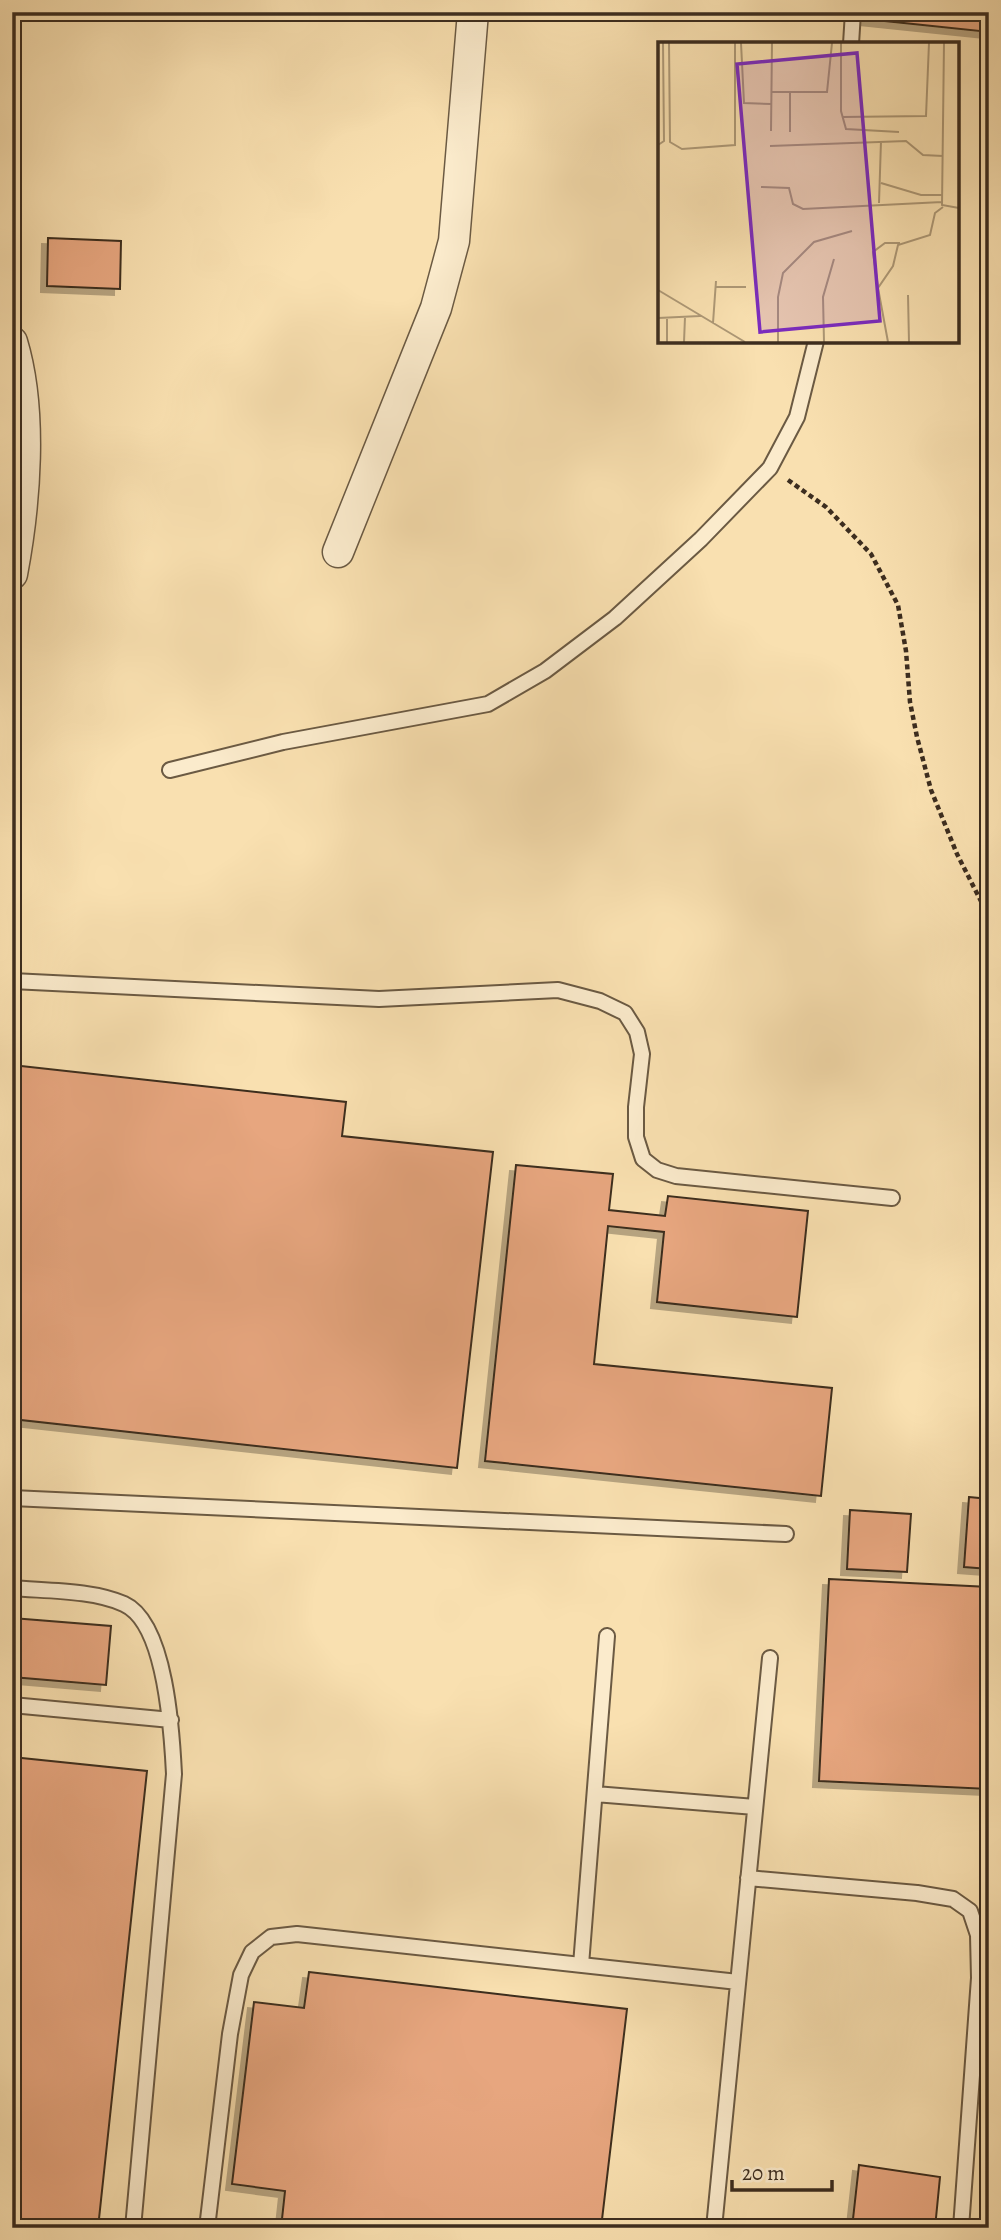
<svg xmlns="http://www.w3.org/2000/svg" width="1001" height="2240" font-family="Alegreya,serif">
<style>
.building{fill:#e7a67f;stroke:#3c2d1f;stroke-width:2;filter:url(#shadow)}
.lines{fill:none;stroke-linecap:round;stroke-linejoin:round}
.lane-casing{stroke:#6b5a43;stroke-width:18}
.street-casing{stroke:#6b5a43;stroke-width:33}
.path{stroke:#3c2d1f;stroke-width:4.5;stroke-dasharray:5 3.5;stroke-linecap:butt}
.lane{stroke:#fbebcc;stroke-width:14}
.street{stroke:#fbebcc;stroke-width:30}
.inset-road{fill:none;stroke:#ad9876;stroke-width:2}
.view{fill:#7b2cbf;fill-opacity:0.15;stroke:#7b2cbf;stroke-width:3.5}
.inset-edge{fill:none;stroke:#3c2d1f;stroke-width:3.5}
</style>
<defs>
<filter id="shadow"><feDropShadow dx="-6" dy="6" stdDeviation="0" flood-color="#0004"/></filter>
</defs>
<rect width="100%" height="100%" fill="#f9e0b0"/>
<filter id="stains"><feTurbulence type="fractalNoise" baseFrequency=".00286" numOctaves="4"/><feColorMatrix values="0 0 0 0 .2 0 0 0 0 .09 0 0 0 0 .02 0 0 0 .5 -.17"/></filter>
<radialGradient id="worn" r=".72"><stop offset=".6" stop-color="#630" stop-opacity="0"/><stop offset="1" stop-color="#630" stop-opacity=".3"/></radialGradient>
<!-- building -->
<path class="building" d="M 692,12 L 761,12 L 761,15 Z
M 866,12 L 989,12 L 989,32 L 866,19 Z
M 48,238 L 121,241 L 120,289 L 47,286 Z
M 12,1065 L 346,1102 L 342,1136 L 493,1152 L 457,1468 L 12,1419 Z
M 516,1165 L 613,1174 L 609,1210 L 665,1216 L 668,1196 L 808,1211 L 797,1317 L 657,1302 L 664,1232 L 608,1226 L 594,1364 L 832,1388 L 821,1496 L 485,1461 Z
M 969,1497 L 989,1499 L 989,1569 L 964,1567 Z
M 850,1510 L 911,1514 L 907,1572 L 847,1569 Z
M 829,1579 L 989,1587 L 989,1789 L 819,1781 Z
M 12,1618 L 111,1626 L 106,1685 L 12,1677 Z
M 12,1757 L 147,1771 L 98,2228 L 12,2228 Z
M 309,1972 L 627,2009 L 601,2228 L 281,2228 L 285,2191 L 232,2184 L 254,2002 L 304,2008 Z
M 859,2165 L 940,2177 L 935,2228 L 852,2228 Z"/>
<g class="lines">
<!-- lane casing -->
<g class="lane-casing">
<path id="lane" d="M 851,44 L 853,12
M 170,770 L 283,742 L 488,704 L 545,671 L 615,618 L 701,539 L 770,468 L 797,417 L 816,341
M 12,981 L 379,999 L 558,990 L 600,1001 L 625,1013 L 637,1032 L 642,1054 L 636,1107 L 636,1137 L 643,1159 L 657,1170 L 676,1176 L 892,1198
M 12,1498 L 786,1534
M 12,1588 C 47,1591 93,1590 124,1604 C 166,1623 172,1733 174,1774 L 133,2228
M 12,1705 L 171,1720
M 595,1794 L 755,1807
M 748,1878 L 917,1893 L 953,1899 L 970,1911 L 978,1935 L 979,1978 L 961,2228
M 581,1965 L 607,1636
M 207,2228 L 230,2034 L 241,1975 L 252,1952 L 271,1937 L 297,1934 L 738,1982
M 714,2228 L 770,1658"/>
</g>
<!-- street casing -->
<g class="street-casing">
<path id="street" d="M 12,342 C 33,411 25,505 12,574
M 338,552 L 436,308 L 454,241 L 473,12"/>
</g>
<!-- path -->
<path class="path" d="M 788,480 L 826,507 L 871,554 L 898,605 L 906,651 L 910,702 L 917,737 L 931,790 L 957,854 L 989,917"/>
<!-- lane -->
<use href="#lane" class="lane"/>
<!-- street -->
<use href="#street" class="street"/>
</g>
<!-- overview -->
<g transform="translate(658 42)">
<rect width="301" height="301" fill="#f9e0b0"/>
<path class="inset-road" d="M 11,1 L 12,100 L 24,107 L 77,103 L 77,1M 83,1 L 86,61 L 113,62M 183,1 L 183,69 L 188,87 L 241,90M 286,1 L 284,163 L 301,166M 113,50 L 169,50 L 174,1M 132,50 L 132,90M 184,75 L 268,74 L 271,1M 113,89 L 114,1M 0,103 L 6,99 L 5,1M 112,104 L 248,99 L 265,113 L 285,114M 223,141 L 263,153 L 284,153M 103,145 L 131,146 L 135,162 L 145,167 L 284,160M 221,161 L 223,99M 58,245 L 88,245M 220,245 L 215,210 L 227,201 L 242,201M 0,248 L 87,300M 250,253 L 251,300M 0,276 L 42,274M 9,276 L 9,300M 55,281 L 58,239M 26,300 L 27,275M 120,300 L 120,255 L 125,231 L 156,200 L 194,189M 166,300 L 165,255 L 176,217M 230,300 L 220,246 L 235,224 L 240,203 L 272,193 L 277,171 L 285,165"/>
<path class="view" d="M 199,11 L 222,279 L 102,290 L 79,22 Z"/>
<rect width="301" height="301" class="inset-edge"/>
</g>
<!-- margin -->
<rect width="1001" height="2240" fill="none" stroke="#f9e0b0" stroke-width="42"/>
<rect x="14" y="14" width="973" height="2212" fill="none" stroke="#3c2d1f" stroke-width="3.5"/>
<rect x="21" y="21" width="959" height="2198" fill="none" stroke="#3c2d1f" stroke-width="2"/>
<!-- scale -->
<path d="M732 2180v10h100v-10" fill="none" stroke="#3c2d1f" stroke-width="3.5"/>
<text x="742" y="2180" font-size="21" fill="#3c2d1f" stroke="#fbebcc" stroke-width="5" paint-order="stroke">20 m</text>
<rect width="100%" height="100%" filter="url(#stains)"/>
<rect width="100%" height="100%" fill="url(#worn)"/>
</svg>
